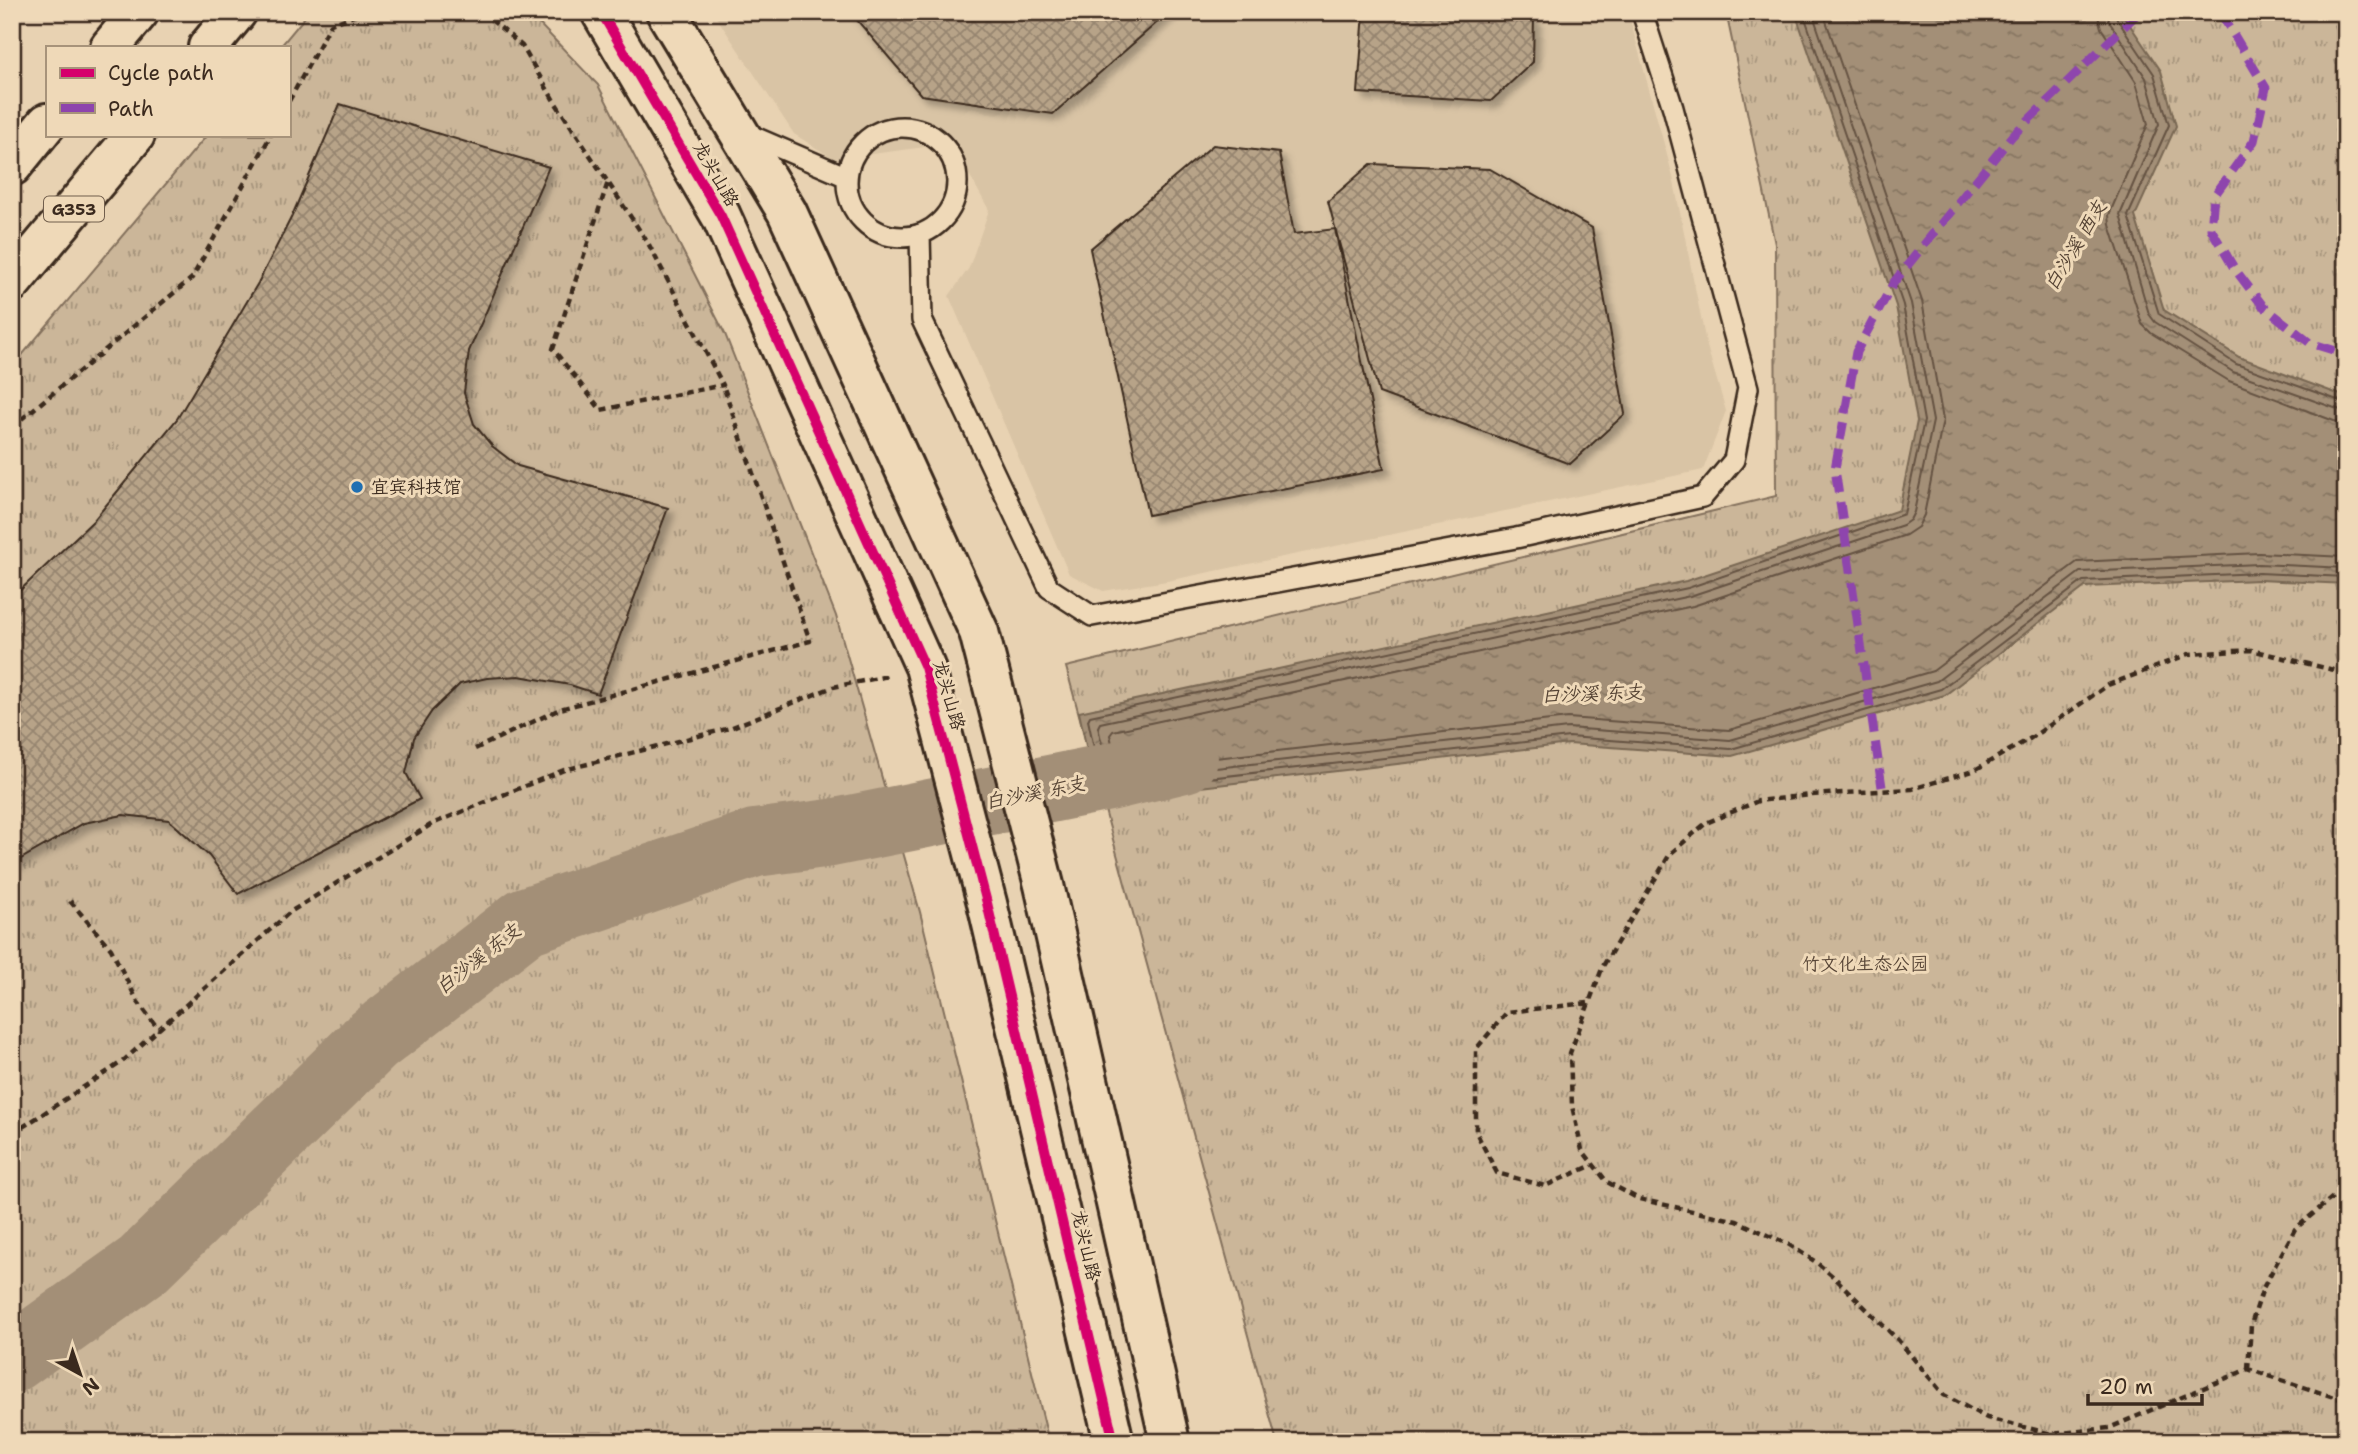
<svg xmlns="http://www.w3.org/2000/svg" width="2358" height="1454" font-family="'Shantell Sans','LXGW WenKai TC',sans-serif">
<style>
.built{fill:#d9c4a5}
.park{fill:url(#park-tufts);stroke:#83705c;stroke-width:2}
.water{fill:url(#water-ripples);stroke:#796753;stroke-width:2}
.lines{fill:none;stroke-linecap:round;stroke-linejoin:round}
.shore{stroke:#655242;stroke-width:2}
.river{stroke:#a38f77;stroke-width:68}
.building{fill:url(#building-cross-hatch);stroke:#3b2a1e;stroke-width:2;filter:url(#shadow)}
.lane-casing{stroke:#3b2a1e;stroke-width:24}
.secondary-casing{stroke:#3b2a1e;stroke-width:44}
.highway-casing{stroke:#3b2a1e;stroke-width:44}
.path{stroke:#3b2a1e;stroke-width:4.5;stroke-dasharray:7 5;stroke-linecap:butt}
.lane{stroke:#efd9b8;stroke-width:19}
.secondary{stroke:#efd9b8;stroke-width:38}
.highway{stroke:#efd9b8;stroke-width:38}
.quiet{stroke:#8e44ad;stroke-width:9;stroke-dasharray:18 9;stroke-linecap:butt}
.cycleway-casing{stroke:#efd9b8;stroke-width:15}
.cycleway{stroke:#d6006c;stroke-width:10}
.poi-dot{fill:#1f6fb2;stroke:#efd9b8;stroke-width:2.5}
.labels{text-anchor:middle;stroke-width:6;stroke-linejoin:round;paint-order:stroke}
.shield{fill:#efd9b8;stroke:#715e4c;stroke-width:2}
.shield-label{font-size:16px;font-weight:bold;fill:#3b2a1e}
.street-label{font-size:18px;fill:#3b2a1e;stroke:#efd9b8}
.poi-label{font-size:18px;fill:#3b2a1e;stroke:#efd9b8;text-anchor:start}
.park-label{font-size:18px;fill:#584637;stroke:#efd9b8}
.water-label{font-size:19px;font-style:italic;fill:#554334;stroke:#efd9b8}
</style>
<defs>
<pattern id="park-tufts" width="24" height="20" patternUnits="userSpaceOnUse" patternTransform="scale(1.75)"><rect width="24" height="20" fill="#cbb699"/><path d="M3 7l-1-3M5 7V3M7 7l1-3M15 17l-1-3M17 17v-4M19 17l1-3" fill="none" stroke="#a6947c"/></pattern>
<pattern id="water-ripples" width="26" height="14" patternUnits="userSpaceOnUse" patternTransform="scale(1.75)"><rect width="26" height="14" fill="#a38f77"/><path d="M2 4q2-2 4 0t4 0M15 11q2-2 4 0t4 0" fill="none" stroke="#867561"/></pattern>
<pattern id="building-cross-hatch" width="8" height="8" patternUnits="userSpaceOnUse" patternTransform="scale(1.75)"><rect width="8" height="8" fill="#b7a388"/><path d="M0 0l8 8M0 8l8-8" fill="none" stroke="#96856f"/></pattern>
<filter id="shadow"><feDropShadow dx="6" dy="6" stdDeviation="3.5" flood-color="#0004"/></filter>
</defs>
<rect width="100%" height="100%" fill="#e8d2b2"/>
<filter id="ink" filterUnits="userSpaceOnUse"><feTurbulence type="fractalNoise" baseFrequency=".0143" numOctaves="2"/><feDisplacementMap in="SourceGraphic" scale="14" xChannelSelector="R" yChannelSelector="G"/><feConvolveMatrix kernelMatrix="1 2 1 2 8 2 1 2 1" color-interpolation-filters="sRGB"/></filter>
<g filter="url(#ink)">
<!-- built -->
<path class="built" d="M 713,12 L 1628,12 L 1673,177 L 1706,343 L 1726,411 L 1703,470 L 1167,581 L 1103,591 L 1069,574 L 949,296 L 969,268 L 989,210 L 955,149 L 925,147 L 834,159 L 794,134 Z"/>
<!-- park -->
<path class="park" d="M 309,12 L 528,12 L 598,85 L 725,334 L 836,616 L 920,912 L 1049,1442 L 12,1442 L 12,367 L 207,135 L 289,135 L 289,47 L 280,47 Z
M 1726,12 L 2346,12 L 2346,1435 L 2337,1442 L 1277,1442 L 1066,667 L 1776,496 L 1775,244 Z"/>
<!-- water -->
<path class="water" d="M 1795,12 L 2121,12 L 2161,71 L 2176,126 L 2135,216 L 2164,310 L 2239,357 L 2346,397 L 2346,584 L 2259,580 L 2085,587 L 1945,695 L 1732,756 L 1569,744 L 1097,799 L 1079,712 L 1686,581 L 1899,510 L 1917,421 L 1896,306 Z"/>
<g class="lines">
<!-- shore -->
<path class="shore" d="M 1803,12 L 1903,305 L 1924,421 L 1904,514 L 1688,588 L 1090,716 L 1088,720 L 1103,790 L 1569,737 L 1731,749 L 1941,689 L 2083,581 L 2259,573 L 2346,577
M 1812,12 L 1911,303 L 1933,421 L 1914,512 L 1910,520 L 1903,525 L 1690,596 L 1100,723 L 1098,727 L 1110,780 L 1568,728 L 1730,740 L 1937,681 L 2080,572 L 2259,564 L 2346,568
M 1823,12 L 1922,301 L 1943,420 L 1924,515 L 1918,527 L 1906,535 L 1693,606 L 1113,731 L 1110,735 L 1118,769 L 1568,718 L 1729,730 L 1933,671 L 2077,562 L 2259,553 L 2346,557
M 2097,12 L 2101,28 L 2136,82 L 2148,124 L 2109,215 L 2110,225 L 2142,324 L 2151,333 L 2229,381 L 2334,421 L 2346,423
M 2107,12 L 2110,23 L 2146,78 L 2159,124 L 2120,215 L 2149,314 L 2155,322 L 2233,372 L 2346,412
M 2116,12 L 2117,19 L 2154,74 L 2169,125 L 2128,216 L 2159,314 L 2236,364 L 2346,403"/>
<!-- river -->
<path class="river" d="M 12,1359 L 143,1265 L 372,1041 L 526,921 L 755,843 L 831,833 L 1109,777 L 1184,759"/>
</g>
<!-- building -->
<path class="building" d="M 850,12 L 1169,12 L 1053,114 L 921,95 Z
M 1364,12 L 1524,12 L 1534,17 L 1533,62 L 1491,101 L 1358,93 Z
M 340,104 L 549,167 L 469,351 L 464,393 L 474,424 L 492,446 L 518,466 L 668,508 L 598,694 L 570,685 L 519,676 L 487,678 L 460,684 L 432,711 L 414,738 L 406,773 L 420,799 L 238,894 L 209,856 L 169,820 L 123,815 L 84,823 L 12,864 L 12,598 L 94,520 L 177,419 L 258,283 L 292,216 Z
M 1213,145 L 1279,153 L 1294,234 L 1335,229 L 1384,469 L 1148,515 L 1090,249 Z
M 1371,164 L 1490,169 L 1592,228 L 1625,414 L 1570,464 L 1379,393 L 1328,201 Z"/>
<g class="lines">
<!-- lane casing -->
<g class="lane-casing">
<path id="lane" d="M847 182a55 55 0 1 1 110 0a55 55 0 1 1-110 0Z
M 745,133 L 847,177
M 920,234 L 922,320 L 1049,588 L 1092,616 L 1516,538 L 1703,497 L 1734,460 L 1748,388 L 1673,108 L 1642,12"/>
</g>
<!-- secondary casing -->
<g class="secondary-casing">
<path id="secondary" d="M 601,12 L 721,216 L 925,667 L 987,903 L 1114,1442
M 666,12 L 787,212 L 979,632 L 1044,885 L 1170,1442"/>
</g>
<!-- highway casing -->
<g class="highway-casing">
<path id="highway" d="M 110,47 L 139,12
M 208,47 L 237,12
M 12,166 L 47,123
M 12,282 L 135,135"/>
</g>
<!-- path -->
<path class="path" d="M 482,12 L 522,46 L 553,99 L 648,243 L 723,385 L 601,410 L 553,349 L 608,182
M 289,101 L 331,24 L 365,12
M 12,427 L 192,278 L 271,135
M 2346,673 L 2251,650 L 2189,654 L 2108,685 L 2031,738 L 1973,771 L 1912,789 L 1810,795 L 1758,801 L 1706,823 L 1670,854 L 1603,966 L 1570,1053 L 1572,1106 L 1582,1150 L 1607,1182 L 1639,1199 L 1737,1221 L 1788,1244 L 1816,1262 L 1836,1279 L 1898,1340 L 1944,1395 L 1987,1418 L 2052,1434 L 2109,1428 L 2248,1369 L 2346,1401
M 475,749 L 560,709 L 810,641 L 723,385
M 70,901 L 111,949 L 138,1002 L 159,1030
M 1588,1003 L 1507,1012 L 1476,1049 L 1476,1132 L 1497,1173 L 1545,1186 L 1593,1165
M 12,1134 L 122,1062 L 290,912 L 432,824 L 564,770 L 730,728 L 833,687 L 888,676
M 2248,1369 L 2251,1325 L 2263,1288 L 2295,1229 L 2346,1186"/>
<!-- lane -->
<use href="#lane" class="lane"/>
<!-- secondary -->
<use href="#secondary" class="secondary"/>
<!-- highway -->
<use href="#highway" class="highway"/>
<!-- quiet -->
<path class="quiet" d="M 2220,12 L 2266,88 L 2254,141 L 2214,196 L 2211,229 L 2234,268 L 2263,306 L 2310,343 L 2346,354
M 1882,787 L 1835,469 L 1856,352 L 1894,282 L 2012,136 L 2139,12"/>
<!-- cycleway casing -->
<g class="cycleway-casing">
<path id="cycleway" d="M 601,12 L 721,216 L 925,667 L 987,903 L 1114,1442"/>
</g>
<!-- cycleway -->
<use href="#cycleway" class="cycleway"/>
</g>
</g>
<!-- markers -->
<circle class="poi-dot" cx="357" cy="487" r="7"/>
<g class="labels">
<!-- shield labels -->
<rect class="shield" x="44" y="196.5" width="60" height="25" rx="5"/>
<g class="shield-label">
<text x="74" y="215">G353</text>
</g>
<!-- street labels -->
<g class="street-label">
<text transform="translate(716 174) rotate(60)" y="6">龙头山路</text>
<text transform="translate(949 695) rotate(74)" y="6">龙头山路</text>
<text transform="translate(1086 1245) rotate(77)" y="6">龙头山路</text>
</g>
<!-- poi labels -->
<g class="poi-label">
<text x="371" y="493">宜宾科技馆</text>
</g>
<!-- park labels -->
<g class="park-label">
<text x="1865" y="970">竹文化生态公园</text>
</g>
<!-- water labels -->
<g class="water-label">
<text transform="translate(2075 245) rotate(-59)" y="7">白沙溪 西支</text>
<text transform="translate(1592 693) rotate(-2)" y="7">白沙溪 东支</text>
<text transform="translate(1035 792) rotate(-11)" y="7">白沙溪 东支</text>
<text transform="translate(478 958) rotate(-38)" y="7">白沙溪 东支</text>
</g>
</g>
<!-- margin -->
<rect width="2358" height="1454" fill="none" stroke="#efd9b8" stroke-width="42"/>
<rect x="21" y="21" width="2316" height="1412" fill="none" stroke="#3b2a1e" stroke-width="2.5" filter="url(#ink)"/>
<!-- legend -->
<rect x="46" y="46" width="245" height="91" fill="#efd9b8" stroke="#a7937a" stroke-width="2"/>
<rect x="60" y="68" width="35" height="10" fill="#d6006c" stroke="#a7937a" stroke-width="2"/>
<text x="108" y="80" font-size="21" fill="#3b2a1e">Cycle path</text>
<rect x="60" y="103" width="35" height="10" fill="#8e44ad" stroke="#a7937a" stroke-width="2"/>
<text x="108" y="116" font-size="21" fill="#3b2a1e">Path</text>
<!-- north arrow -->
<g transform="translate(80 1374) rotate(140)" stroke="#efd9b8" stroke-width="5" paint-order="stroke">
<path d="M0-5L12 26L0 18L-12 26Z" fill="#3b2a1e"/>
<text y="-10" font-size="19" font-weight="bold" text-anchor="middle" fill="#3b2a1e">N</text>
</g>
<!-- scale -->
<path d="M2088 1394v10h114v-10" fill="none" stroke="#3b2a1e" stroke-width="3.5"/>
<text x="2099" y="1394" font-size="21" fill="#3b2a1e" stroke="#efd9b8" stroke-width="5" paint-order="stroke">20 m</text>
</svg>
